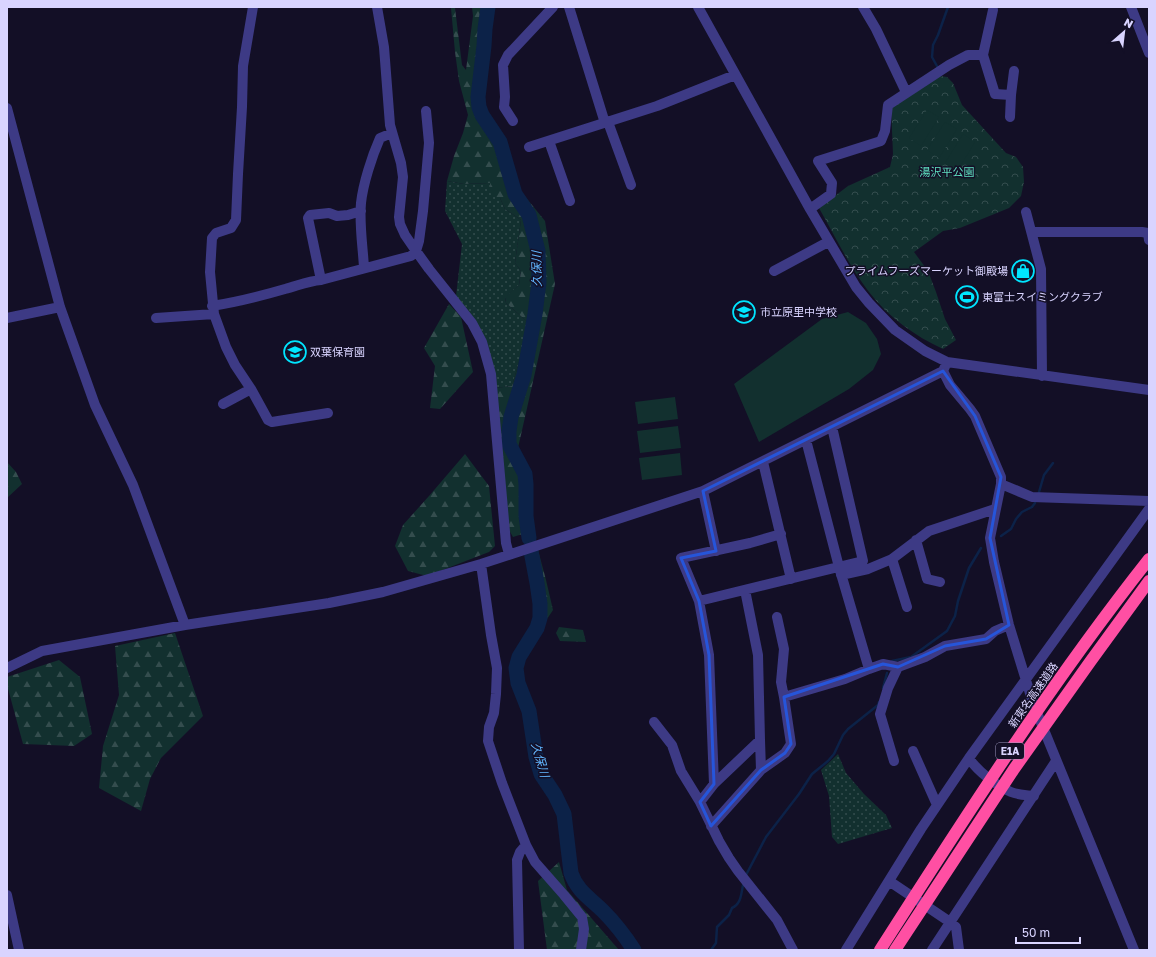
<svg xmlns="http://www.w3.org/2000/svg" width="1156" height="957" font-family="'Golos Text','Noto Sans JP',sans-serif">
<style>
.grass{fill:url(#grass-dots)}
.forest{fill:url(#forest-firs)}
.park{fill:url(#park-crowns)}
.garden{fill:#12302f}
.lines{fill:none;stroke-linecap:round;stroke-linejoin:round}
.stream{stroke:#0c2248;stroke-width:2.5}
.river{stroke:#0c2248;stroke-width:15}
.minor{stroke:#3d3a85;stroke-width:10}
.highway-bridge{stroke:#ff4fa3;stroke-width:12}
.marked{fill:none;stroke:#2655da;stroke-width:3;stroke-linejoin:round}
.labels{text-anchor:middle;stroke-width:3;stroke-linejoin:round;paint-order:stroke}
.shield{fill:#130f26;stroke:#9e99be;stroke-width:1}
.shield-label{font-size:10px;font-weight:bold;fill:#d9d4ff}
.park-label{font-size:11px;fill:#5fe0c0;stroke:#130f26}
.poi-label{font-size:11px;fill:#d9d4ff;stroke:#130f26;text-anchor:start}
.street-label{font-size:11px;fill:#d9d4ff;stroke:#130f26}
.water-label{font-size:12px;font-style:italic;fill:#62b6ff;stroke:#130f26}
</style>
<defs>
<pattern id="grass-dots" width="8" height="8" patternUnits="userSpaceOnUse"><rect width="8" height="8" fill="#12302f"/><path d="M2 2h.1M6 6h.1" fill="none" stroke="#344d4e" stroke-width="1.8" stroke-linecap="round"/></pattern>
<pattern id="forest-firs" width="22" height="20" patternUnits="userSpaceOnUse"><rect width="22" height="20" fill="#12302f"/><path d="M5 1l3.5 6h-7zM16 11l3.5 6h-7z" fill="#344d4e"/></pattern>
<pattern id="park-crowns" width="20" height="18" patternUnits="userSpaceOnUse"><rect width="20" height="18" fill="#12302f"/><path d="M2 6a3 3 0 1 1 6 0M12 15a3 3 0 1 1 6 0" fill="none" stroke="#344d4e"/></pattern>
</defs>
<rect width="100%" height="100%" fill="#130f26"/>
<!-- grass -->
<path class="grass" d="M 447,181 L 464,184 L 490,183 L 500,198 L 505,209 L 521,220 L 515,263 L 521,271 L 519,285 L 505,298 L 506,303 L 530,324 L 512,386 L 495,388 L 495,372 L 456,296 L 462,244 L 445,211 Z
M 838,754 L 846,773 L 864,794 L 886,815 L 892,828 L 838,844 L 832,837 L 829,796 L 821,770 Z"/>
<!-- forest -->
<path class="forest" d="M 472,7 L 495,7 L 483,16 L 474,90 L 484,112 L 504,137 L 515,184 L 545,221 L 555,284 L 518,448 L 529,475 L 532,531 L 513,537 L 509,530 L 495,388 L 512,386 L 530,324 L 506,303 L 505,297 L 519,285 L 521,271 L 515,263 L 521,220 L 505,209 L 500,198 L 491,196 L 490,183 L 464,184 L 447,181 L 454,156 L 463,133 L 468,115 L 459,81 L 455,52 L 451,8 L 455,8 L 462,65 L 466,70 L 473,16 Z
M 449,304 L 461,317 L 473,372 L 440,409 L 430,408 L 435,366 L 424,348 Z
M 465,454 L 489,486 L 495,546 L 489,552 L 427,576 L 408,571 L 395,546 L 403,525 L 429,496 Z
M 7,462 L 16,472 L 22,484 L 7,498 Z
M 538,550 L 546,580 L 553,610 L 543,625 L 529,554 Z
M 559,627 L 583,630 L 586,642 L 560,641 L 556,633 Z
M 175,633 L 203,716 L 161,758 L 150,779 L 141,811 L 99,788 L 103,746 L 119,695 L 115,646 Z
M 59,660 L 80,677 L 92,734 L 74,746 L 23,744 L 7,685 L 7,677 Z
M 559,862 L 567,890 L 619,950 L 547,950 L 538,881 Z"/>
<!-- park -->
<path class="park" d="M 940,76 L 947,77 L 953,83 L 962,105 L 1006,153 L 1016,157 L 1023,167 L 1024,182 L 1021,196 L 1009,208 L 960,228 L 943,231 L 914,252 L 928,271 L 936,292 L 945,319 L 956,340 L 943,349 C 915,336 888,317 869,292 C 849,266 835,236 819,208 L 848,186 L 890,167 L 893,154 L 891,107 Z"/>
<!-- garden -->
<path class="garden" d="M 927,110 L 939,117 L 921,146 L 909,138 Z
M 945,122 L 957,129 L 939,158 L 927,150 Z
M 963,134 L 975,142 L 958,170 L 945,163 Z
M 848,312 L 866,323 L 877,339 L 881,354 L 873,370 L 849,389 L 759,442 L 734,384 L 822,319 Z
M 675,397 L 678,419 L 638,424 L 635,402 Z
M 678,426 L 681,448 L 640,453 L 637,431 Z
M 680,453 L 682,475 L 642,480 L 639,458 Z"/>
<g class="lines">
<!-- stream -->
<path class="stream" d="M 938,68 L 932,57 L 933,45 L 938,35 L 948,7
M 1039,492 L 1044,475 L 1053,463
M 1001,536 L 1011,529 L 1016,519 L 1022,512 L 1032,507 L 1035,503
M 892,661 L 911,657 L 947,631 L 955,616 L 958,601 L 969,568 L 981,548
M 883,688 L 887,673
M 746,875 L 766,837 L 799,794 L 812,774 L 828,761 L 834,754 L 843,735 L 848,729 L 878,705 L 879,702
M 711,950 L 716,943 L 717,927 L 729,915 L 732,908 C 741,904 741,895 743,885"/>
<!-- river -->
<path class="river" d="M 488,7 L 485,29 L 484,46 L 478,97 L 479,107 L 482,115 L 500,142 L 515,194 L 529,215 L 538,251 L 539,282 L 535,314 L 524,375 L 511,417 L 509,431 L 509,444 L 525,474 L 526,484 L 526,516 L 529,538
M 531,551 L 537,583 L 540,604 L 540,618 L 537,628 L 519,657 L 516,668 L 518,683 L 529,711 L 536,757 L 541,774 L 555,795 L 564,814 L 571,873 C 577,891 590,898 603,911 C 615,923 625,936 634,950"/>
<!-- minor -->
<path class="minor" d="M 377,7 L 384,47 L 390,125 L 401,163 L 403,177 L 399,217 L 400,224 L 405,235 L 416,251 L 429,269 L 472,323 L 482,342 L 491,374 L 506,543 L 509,554
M 569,7 L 605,123
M 698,7 L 810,209 L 856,287 L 869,303 L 895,330 L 925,351 L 947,362 L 1149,390
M 863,7 L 876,29 L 906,92
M 1131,7 L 1149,53
M 993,10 L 983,55 L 995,94 L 1011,95
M 7,108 L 60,307 L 95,405 L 133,485 L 185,625
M 1010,117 L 1011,95 L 1014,71
M 513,121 L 504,107 L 505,97 L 503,65 L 508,55 L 553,7
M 608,122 L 631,185
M 549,141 L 570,201
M 529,147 L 657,106 L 735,75
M 810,209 L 831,194 L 832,183 L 818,161 L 881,141 L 885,131 L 888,105 L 949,65 L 968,55 L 983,55
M 1026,212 L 1041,269 L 1042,376
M 1032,232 L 1142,232 L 1148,233 L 1149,240
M 364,268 C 363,248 359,224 361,203 C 363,184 372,156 380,138 L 392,133
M 774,271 L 828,242
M 321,280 L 308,218 L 310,215 L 329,213 L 337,216 L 348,215 L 361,211
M 212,306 C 237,302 261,296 285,289 C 297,286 308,281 321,280 L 411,256 L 416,251 L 419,241 L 423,211 L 429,143 L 426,111
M 7,318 L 60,307
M 156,318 L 214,314
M 943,371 L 950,385 L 970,409 L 975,416 L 1001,477 L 1001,484 L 990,538 L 994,562 L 1009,625 L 1033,703 L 1134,950
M 251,389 L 268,420 L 272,422 L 328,413
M 223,404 L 251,389 L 235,365 L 226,347 L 214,314 L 210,272 L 212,238 L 216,233 L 231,228 L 236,220 L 238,174 L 242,107 L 243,66 L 253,7
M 806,440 L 839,567 L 869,669 L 883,664 L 898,667
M 763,462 L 791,579
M 1001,484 L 1032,497 L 1149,501
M 703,491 L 716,551
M 916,540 L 927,579 L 940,582
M 892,559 L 907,607
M 481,564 L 491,635 L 497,668 L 496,694 L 494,713 L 489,727 L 488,741 L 502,783 L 526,845 L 535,862 L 564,895 L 582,917 L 584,929 L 581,950
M 841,575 L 868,569 L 892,559 L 929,531 L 995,509
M 699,601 L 863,561 L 832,427
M 7,668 L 42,651 L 185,625 L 329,603 L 383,592 L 481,564 L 703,491 L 943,371 L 947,362
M 784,697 L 845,679 L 869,669
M 654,722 L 672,745 L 681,771 L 700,802 L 719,841 L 729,858 L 738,871 L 777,920 L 793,950
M 913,751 L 937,805
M 969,758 C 977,771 997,786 1011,792 C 1018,795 1026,795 1034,796
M 894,761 L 880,714 L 888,688 L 898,667 L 925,657 L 945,646 L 986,639 L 995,631 L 1009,625
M 761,770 L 785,753 L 791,744 L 784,697 L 781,682 L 784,649 L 777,617
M 714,784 L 709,655 L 699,601 L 681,558 L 750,543 L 781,534
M 700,802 L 714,784 L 760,740 L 758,655 L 745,590
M 711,826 L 761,770 L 760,740
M 889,881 L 950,922 L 956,927 L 959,950
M 7,895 L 19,950
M 519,950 L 517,860 L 520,852 L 526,845
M 846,950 L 921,829 L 969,758 L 1149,509
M 932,950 L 1056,761"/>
<!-- highway-bridge -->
<path class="highway-bridge" d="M 880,950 C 965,817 1051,683 1149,559
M 895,950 L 1014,769 L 1090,662 L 1149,581"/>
</g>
<!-- marked area -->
<path class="marked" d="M 943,371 L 975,416 L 1001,477 L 990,538 L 1009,625 L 986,639 L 945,646 L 898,667 L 883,664 L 784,697 L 791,744 L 785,753 L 761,770 L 711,826 L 700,802 L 714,784 L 709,655 L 699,601 L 681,558 L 716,551 L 703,491 Z"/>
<!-- icons -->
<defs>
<g id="shop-ring" transform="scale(1.15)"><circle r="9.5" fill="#130f26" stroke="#00e5ff" stroke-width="1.5"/><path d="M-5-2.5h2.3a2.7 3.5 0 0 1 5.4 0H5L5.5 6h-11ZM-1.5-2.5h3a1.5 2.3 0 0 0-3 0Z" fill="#00e5ff"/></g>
<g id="stadium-ring" transform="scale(1.15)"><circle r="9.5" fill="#130f26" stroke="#00e5ff" stroke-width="1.5"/><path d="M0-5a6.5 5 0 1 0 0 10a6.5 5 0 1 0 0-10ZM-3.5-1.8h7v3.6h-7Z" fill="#00e5ff"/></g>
<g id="school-ring" transform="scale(1.15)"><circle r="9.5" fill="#130f26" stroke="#00e5ff" stroke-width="1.5"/><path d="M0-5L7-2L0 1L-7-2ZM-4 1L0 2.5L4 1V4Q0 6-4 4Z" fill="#00e5ff"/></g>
</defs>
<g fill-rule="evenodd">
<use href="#shop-ring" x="1023" y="271"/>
<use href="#stadium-ring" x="967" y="297"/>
<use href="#school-ring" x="744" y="312"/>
<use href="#school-ring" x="295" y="352"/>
</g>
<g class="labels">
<!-- shield labels -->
<rect class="shield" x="996" y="743" width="28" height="16" rx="3"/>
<g class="shield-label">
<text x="1010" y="755">E1A</text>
</g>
<!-- park labels -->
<g class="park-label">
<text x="947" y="176">湯沢平公園</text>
</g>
<!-- poi labels -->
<g class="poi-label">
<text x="1008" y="275" text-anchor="end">プライムフーズマーケット御殿場</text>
<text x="982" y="301">東富士スイミングクラブ</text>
<text x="760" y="316">市立原里中学校</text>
<text x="310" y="356">双葉保育園</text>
</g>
<!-- street labels -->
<g class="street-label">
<text transform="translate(1033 695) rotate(-55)" y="4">新東名高速道路</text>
</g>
<!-- water labels -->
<g class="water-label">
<text transform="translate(537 269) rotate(-91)" y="4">久保川</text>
<text transform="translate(540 760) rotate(74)" y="4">久保川</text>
</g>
</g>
<!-- border -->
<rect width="1156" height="957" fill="none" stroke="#d9d4ff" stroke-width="16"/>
<!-- north arrow -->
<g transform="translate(1124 32) rotate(28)" stroke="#130f26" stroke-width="3" paint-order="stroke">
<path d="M0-3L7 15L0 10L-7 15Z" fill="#d9d4ff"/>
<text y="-6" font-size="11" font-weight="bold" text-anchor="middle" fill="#d9d4ff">N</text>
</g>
<!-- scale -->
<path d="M1016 937v6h64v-6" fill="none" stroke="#d9d4ff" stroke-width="2"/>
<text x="1022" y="937" font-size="12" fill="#d9d4ff" stroke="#130f26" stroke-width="3" paint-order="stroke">50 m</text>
</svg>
